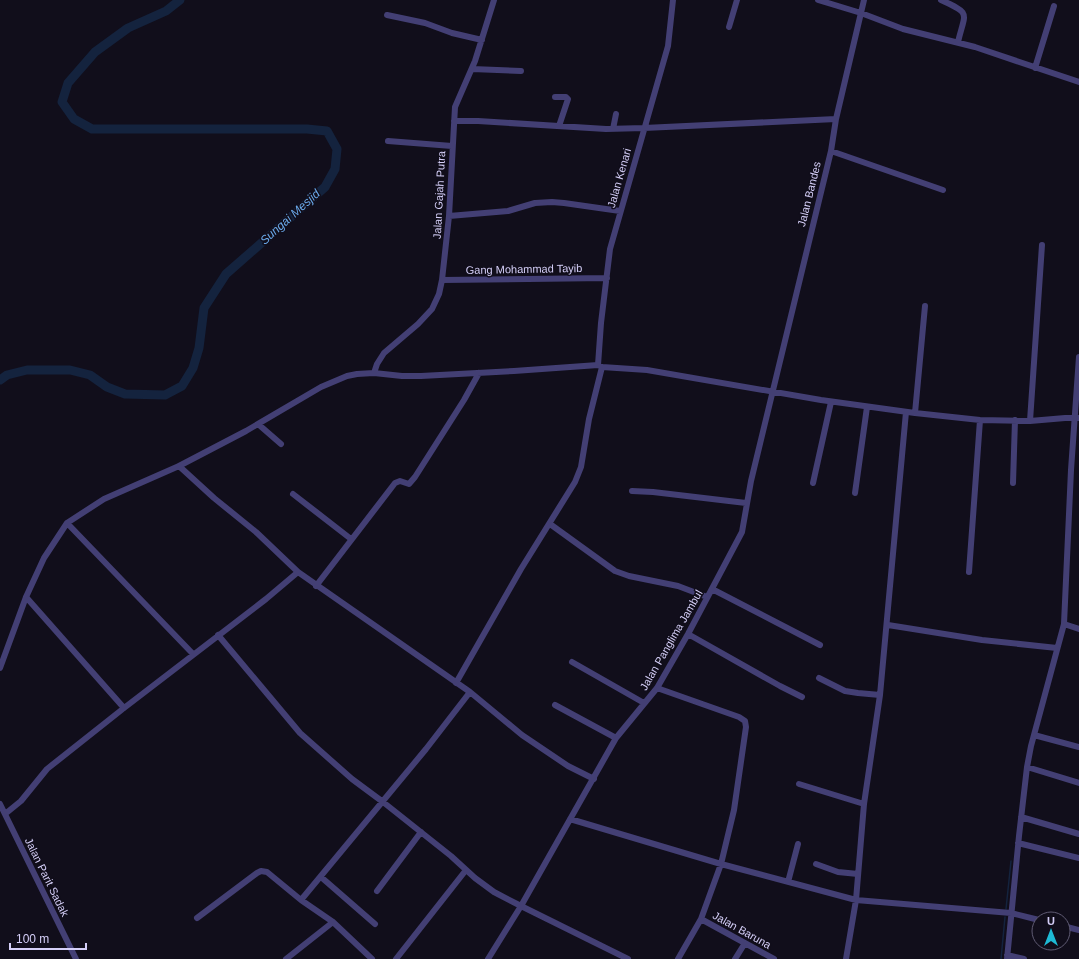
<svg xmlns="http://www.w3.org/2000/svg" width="1079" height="959" font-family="Helvetica,sans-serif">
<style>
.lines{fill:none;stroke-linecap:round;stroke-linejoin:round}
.stream{stroke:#14233e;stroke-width:1.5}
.river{stroke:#14233e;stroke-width:9}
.minor{stroke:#433f74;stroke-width:6}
.labels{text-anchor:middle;stroke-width:3;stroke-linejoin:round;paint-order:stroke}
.street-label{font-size:11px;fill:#d5cff8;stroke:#110e1b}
.water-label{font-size:12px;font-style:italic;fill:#6aa9ea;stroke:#110e1b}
</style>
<rect width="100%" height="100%" fill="#110e1b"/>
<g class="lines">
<!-- stream -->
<path class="stream" d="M 1006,909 L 1011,861
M 1001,959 L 1005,917"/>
<!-- river -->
<path class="river" d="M 0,380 L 7,375 L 27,370 L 70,370 L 90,375 L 107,387 L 125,394 L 165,395 L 182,386 L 193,368 L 199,348 L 204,308 L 226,274 L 325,187 L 335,169 L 337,149 L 327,131 L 307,129 L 92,129 L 74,119 L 62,102 L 68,83 L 95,52 L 128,28 L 166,11 L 180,0"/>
<!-- minor -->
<path class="minor" d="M 818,0 L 861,13 L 903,29 L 975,47 L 1079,82
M 941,0 C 972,14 965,12 958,42
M 387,15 L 425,23 L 452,33 L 482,40
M 729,27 L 737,0
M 1035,68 L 1054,6
M 472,69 L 521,71
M 555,97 L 566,97 L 568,99 L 559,126
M 454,121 L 478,121 L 606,129 L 644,128 L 836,119
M 613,129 L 616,114
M 388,141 L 452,146
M 831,151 L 943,190
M 449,216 L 508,211 L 535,203 L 552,202 L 564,203 L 620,211
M 442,280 L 607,278
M 598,365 L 601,323 L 610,249 L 668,46 L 673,0
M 374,373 L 377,364 L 384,353 L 418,324 L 432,309 L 439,294 L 442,280 L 449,216 L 455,107 L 475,61 L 494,0
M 915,413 L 925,306
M 1030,421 L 1042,245
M 258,424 L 281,444
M 179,466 L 214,498 L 256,532 L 298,572 L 470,692 L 522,735 L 568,766 L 594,779
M 813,483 L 831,402
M 1013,483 L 1015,420
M 632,491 L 653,492 L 746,503
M 855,493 L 867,407
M 293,494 L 351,539
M 67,523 L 193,654
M 550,524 L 615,571 L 629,576 L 678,586 L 707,597
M 969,572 L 980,420
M 316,586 L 395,483 L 400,481 L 409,484 L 415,477 L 464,400 L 479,373
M 712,589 L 820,645
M 26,597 L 124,708
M 1064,624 L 1079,629
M 888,625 L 982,640 L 1057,648
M 688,634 L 780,686 L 802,697
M 218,635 L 300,733 L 352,779 L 383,802 L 451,856 L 475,878 L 494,892 L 521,906 L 628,959
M 572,662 L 644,703
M 0,668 L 26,597 L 44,558 L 67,523 L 104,499 L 179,466 L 246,431 L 321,387 L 347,376 L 357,374 L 374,373 L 402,376 L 421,376 L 514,371 L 598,365 L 602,367 L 647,370 L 821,400 L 915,413 L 980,420 L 1030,421 L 1065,418 L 1079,418
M 819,678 L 845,691 L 858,693 L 880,695
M 456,683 L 521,569 L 575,482 L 581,467 L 589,419 L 602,367
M 657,688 L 739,717 L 745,721 L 746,727 L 734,810 L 721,864 L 701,919 L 678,959
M 555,705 L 616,738
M 1034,735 L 1079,747
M 1027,767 L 1079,783
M 799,784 L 864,804
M 0,804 L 76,959
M 5,814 L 21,801 L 47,769 L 124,708 L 266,599 L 298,572
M 1021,817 L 1079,834
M 570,819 L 721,864 L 856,900 L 1011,913 L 1039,920
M 1018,843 L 1079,858
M 816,864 L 838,872 L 858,874
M 321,877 L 375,924
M 788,882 L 798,844
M 377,891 L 421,832
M 301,900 L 426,749 L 470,692
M 197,918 L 257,873 L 261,871 L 267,872 L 301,900 L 333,922 L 372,959
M 701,919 L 774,959
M 1063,926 L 1079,930
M 1007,955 L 1024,959
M 286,959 L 333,922
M 396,959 L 466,870
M 488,959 L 521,906 L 616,738 L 657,688 L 688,634 L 742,532 L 751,481 L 831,151 L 836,119 L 864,0
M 735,959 L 745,943
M 846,959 L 856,900 L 864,804 L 880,695 L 906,412
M 1007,959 L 1019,836 L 1027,767 L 1031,746 L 1064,624 L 1071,470 L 1079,357"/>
</g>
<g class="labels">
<!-- street labels -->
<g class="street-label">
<text transform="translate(619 178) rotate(-74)" y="4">Jalan Kenari</text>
<text transform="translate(809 194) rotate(-76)" y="4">Jalan Bandes</text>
<text transform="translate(439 195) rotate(-87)" y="4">Jalan Gajah Putra</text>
<text transform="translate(524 269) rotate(-1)" y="4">Gang Mohammad Tayib</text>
<text transform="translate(671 640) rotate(-60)" y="4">Jalan Panglima Jambul</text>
<text transform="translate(47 877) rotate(64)" y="4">Jalan Parit Sadak</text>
<text transform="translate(742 930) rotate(29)" y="4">Jalan Baruna</text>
</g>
<!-- water labels -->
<g class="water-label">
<text transform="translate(290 217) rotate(-42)" y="4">Sungai Mesjid</text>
</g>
</g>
<!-- north arrow -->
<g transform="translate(1051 931)"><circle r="19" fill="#110e1b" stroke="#5f5b73"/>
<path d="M0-3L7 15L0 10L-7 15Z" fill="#1ebad5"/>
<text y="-6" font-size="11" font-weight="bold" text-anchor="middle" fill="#d5cff8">U</text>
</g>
<!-- scale -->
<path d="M10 943v6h76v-6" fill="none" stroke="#d5cff8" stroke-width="2"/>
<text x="16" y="943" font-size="12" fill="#d5cff8" stroke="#110e1b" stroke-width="3" paint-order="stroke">100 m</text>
</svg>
